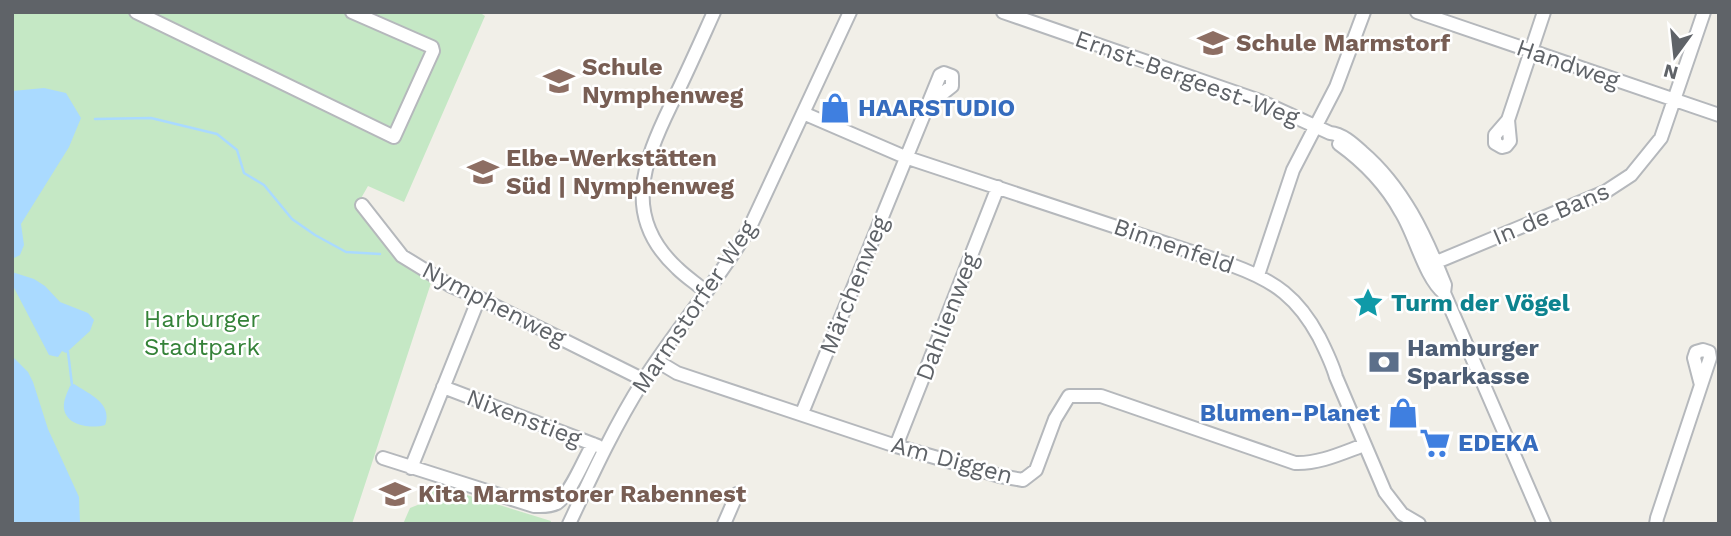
<svg xmlns="http://www.w3.org/2000/svg" width="1731" height="536" font-family="'Work Sans',sans-serif">
<style>
.green{fill:#c5e8c5}
.water{fill:#aadaff}
.lines{fill:none;stroke-linecap:round;stroke-linejoin:round}
.stream{stroke:#aadaff;stroke-width:2.5}
.minor-casing{stroke:#b5b8bc;stroke-width:16}
.minor{stroke:#fff;stroke-width:12}
.labels{text-anchor:middle;stroke-width:5;stroke-linejoin:round;paint-order:stroke}
.education-label{font-size:24px;font-weight:bold;fill:#785e54;stroke:#fff;text-anchor:start}
.street-label{font-size:24px;fill:#5f6368;stroke:#fff}
.shop-label{font-size:24px;font-weight:bold;fill:#366cbe;stroke:#fff;text-anchor:start}
.culture-label{font-size:24px;font-weight:bold;fill:#0d838f;stroke:#fff;text-anchor:start}
.park-label{font-size:24px;fill:#348238;stroke:#fff}
.service-label{font-size:24px;font-weight:bold;fill:#4e5e75;stroke:#fff;text-anchor:start}
</style>
<rect width="100%" height="100%" fill="#f1efe8"/>
<!-- green -->
<path class="green" d="M 12,12 L 479,12 L 485,16 L 404,202 L 368,186 L 360,200 L 401,260 L 431,283 L 352,524 L 12,524 Z
M 431,484 L 551,521 L 550,524 L 403,524 L 410,508 L 425,502 Z"/>
<!-- water -->
<path class="water" d="M 44,88 L 66,93 L 81,118 L 69,147 L 21,224 L 24,245 L 20,255 L 12,259 L 12,91 Z
M 12,272 L 34,279 L 45,286 L 60,302 L 88,313 L 94,320 L 90,331 L 66,353 L 62,351 L 58,357 L 49,355 L 12,284 Z
M 12,356 L 28,372 L 33,382 L 48,429 L 79,497 L 80,524 L 12,524 Z
M 74,384 C 89,394 113,403 105,425 C 91,429 67,426 64,409 C 63,401 67,393 70,386 Z"/>
<g class="lines">
<!-- stream -->
<path class="stream" d="M 95,119 L 151,118 L 217,134 L 237,150 L 244,173 L 264,185 L 292,219 L 315,235 L 346,252 L 380,254
M 68,352 L 72,385"/>
<!-- minor casing -->
<g class="minor-casing">
<path id="minor" d="M 136,12 L 394,137 L 433,51 L 432,47 L 352,12
M 1003,12 L 1260,101 L 1330,133 C 1342,134 1352,143 1362,152 C 1403,187 1425,235 1445,285 L 1444,293 L 1544,524
M 1417,12 L 1719,115
M 803,113 L 905,157 L 1234,266 C 1275,281 1298,298 1319,337 C 1326,351 1332,363 1336,377 L 1385,492 L 1402,514 L 1419,524
M 1508,120 L 1510,141 L 1506,146 L 1502,147 L 1495,143 L 1495,135 L 1508,120 L 1544,12
M 1339,144 C 1364,162 1386,185 1401,212 C 1415,234 1425,278 1444,293
M 362,205 L 402,256 L 451,286 L 479,298 L 644,380
M 1427,266 L 1605,192 L 1631,175 L 1661,138 L 1704,12
M 1258,275 L 1293,170 L 1336,87 L 1364,12
M 706,292 C 697,284 686,277 677,268 C 622,217 643,163 671,105 C 686,75 700,43 714,12
M 657,361 L 677,373 L 896,446 L 1000,476 L 1023,480 L 1036,470 L 1055,419 L 1069,396 L 1101,396 L 1295,463 C 1319,464 1342,453 1364,445
M 443,387 L 598,446
M 802,413 L 940,75 L 944,73 L 952,76 L 952,86 L 928,105
M 896,446 L 998,187
M 383,458 L 534,506 C 542,506 549,507 557,503 C 571,493 584,459 593,444
M 411,468 L 479,298
M 569,524 C 592,475 614,427 643,381 C 677,328 718,281 750,227 L 850,12
M 724,524 L 737,494
M 1656,524 L 1657,518 L 1710,358 L 1709,352 L 1703,350 L 1696,352 L 1694,358 L 1701,385"/>
</g>
<!-- minor -->
<use href="#minor" class="minor"/>
</g>
<!-- icons -->
<defs>
<g id="school-bare" transform="scale(2.415)"><path d="M0-5L7-2L0 1L-7-2ZM-4 1L0 2.5L4 1V4Q0 6-4 4Z" fill="#8d6e63" stroke="#fff" stroke-width="2.5" paint-order="stroke"/></g>
<g id="shop-bare" transform="scale(2.415)"><path d="M-5-2.5h2.3a2.7 3.5 0 0 1 5.4 0H5L5.5 6h-11ZM-1.5-2.5h3a1.5 2.3 0 0 0-3 0Z" fill="#3f7fe0" stroke="#fff" stroke-width="2.5" paint-order="stroke"/></g>
<g id="sight-bare" transform="scale(2.415)"><path d="M0-6L1.8-2.2L6-1.7L2.9 1.2L3.7 5.4L0 3.3L-3.7 5.4L-2.9 1.2L-6-1.7L-1.8-2.2Z" fill="#0f9aa8" stroke="#fff" stroke-width="2.5" paint-order="stroke"/></g>
<g id="bank-bare" transform="scale(2.415)"><path d="M-6-4H6V4H-6ZM0-2.3a2.3 2.3 0 1 0 0 4.6a2.3 2.3 0 1 0 0-4.6Z" fill="#5c6f8a" stroke="#fff" stroke-width="2.5" paint-order="stroke"/></g>
<g id="supermarket-bare" transform="scale(2.415)"><path d="M-6-5.5h2.5l.6 2H6L4.5 2H-2.5L-4.4-4H-6ZM-1.5 3.2a1.3 1.3 0 1 0 .1 0ZM3 3.2a1.3 1.3 0 1 0 .1 0Z" fill="#3f7fe0" stroke="#fff" stroke-width="2.5" paint-order="stroke"/></g>
</defs>
<g fill-rule="evenodd">
<use href="#school-bare" x="1213" y="43"/>
<use href="#school-bare" x="559" y="81"/>
<use href="#shop-bare" x="835" y="108"/>
<use href="#school-bare" x="483" y="172"/>
<use href="#sight-bare" x="1368" y="303"/>
<use href="#bank-bare" x="1384" y="362"/>
<use href="#shop-bare" x="1403" y="413"/>
<use href="#supermarket-bare" x="1435" y="443"/>
<use href="#school-bare" x="395" y="494"/>
</g>
<g class="labels">
<!-- education labels -->
<g class="education-label">
<text x="1236" y="51">Schule Marmstorf</text>
<text x="582" y="75">Schule<tspan x="582" dy="28">Nymphenweg</tspan></text>
<text x="506" y="166">Elbe-Werkstätten<tspan x="506" dy="28">Süd | Nymphenweg</tspan></text>
<text x="418" y="502">Kita Marmstorer Rabennest</text>
</g>
<!-- street labels -->
<g class="street-label">
<text transform="translate(1568 64) rotate(19)" y="8">Handweg</text>
<text transform="translate(1187 78) rotate(20)" y="8">Ernst-Bergeest-Weg</text>
<text transform="translate(1551 214) rotate(-23)" y="8">In de Bans</text>
<text transform="translate(1174 246) rotate(19)" y="8">Binnenfeld</text>
<text transform="translate(854 285) rotate(-68)" y="8">Märchenweg</text>
<text transform="translate(494 304) rotate(27)" y="8">Nymphenweg</text>
<text transform="translate(694 307) rotate(-56)" y="8">Marmstorfer Weg</text>
<text transform="translate(947 317) rotate(-69)" y="8">Dahlienweg</text>
<text transform="translate(524 418) rotate(21)" y="8">Nixenstieg</text>
<text transform="translate(952 460) rotate(15)" y="8">Am Diggen</text>
</g>
<!-- shop labels -->
<g class="shop-label">
<text x="858" y="116">HAARSTUDIO</text>
<text x="1380" y="421" text-anchor="end">Blumen-Planet</text>
<text x="1458" y="451">EDEKA</text>
</g>
<!-- culture labels -->
<g class="culture-label">
<text x="1391" y="311">Turm der Vögel</text>
</g>
<!-- park labels -->
<g class="park-label">
<text x="202" y="327">Harburger<tspan x="202" dy="28">Stadtpark</tspan></text>
</g>
<!-- service labels -->
<g class="service-label">
<text x="1407" y="356">Hamburger<tspan x="1407" dy="28">Sparkasse</tspan></text>
</g>
</g>
<!-- border -->
<rect width="1731" height="536" fill="none" stroke="#5f6368" stroke-width="28"/>
<!-- north arrow -->
<g transform="translate(1675 56) rotate(195)" stroke="#ffffff" stroke-width="5" paint-order="stroke">
<path d="M0-5L12 26L0 18L-12 26Z" fill="#5f6368"/>
<text y="-10" font-size="19" font-weight="bold" text-anchor="middle" fill="#5f6368">N</text>
</g>
</svg>
